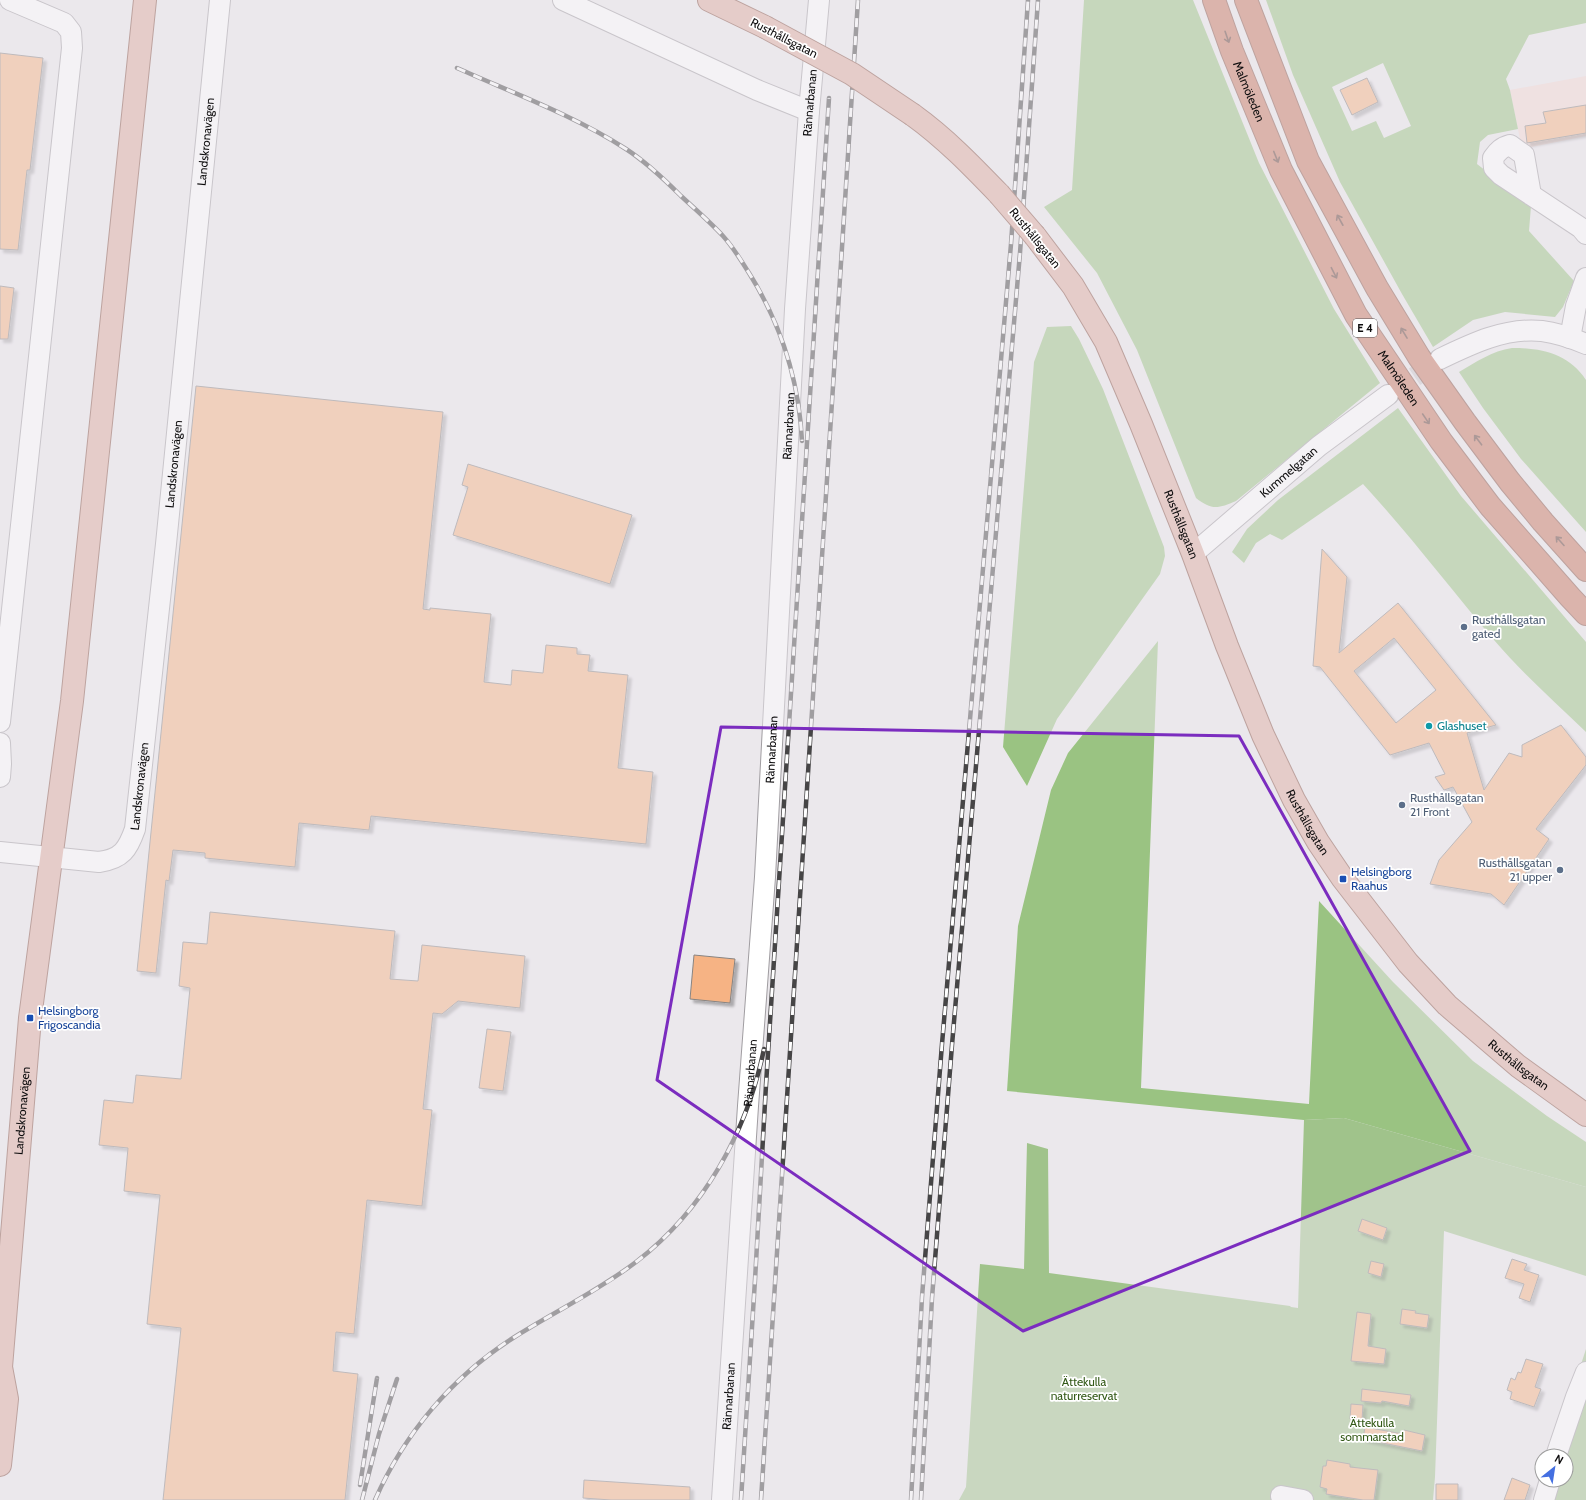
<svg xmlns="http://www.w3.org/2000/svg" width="1586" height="1500" font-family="Cabin,sans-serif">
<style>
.education{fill:#f3d9d2}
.green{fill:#a0c38b}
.forest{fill:#9ac382;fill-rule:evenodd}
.building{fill:#f6b384;stroke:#888482;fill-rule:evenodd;filter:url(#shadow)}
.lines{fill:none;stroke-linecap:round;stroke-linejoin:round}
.minor-tunnel{stroke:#cac7cb;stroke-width:20;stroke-dasharray:20 10;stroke-linecap:butt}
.minor-casing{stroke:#a09da1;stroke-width:22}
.major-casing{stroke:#865041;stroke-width:24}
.highway-casing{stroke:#865041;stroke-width:24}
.minor{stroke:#fff;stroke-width:20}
.major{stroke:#ddac9e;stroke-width:22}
.highway{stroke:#c7755d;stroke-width:22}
.rail-casing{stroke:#464546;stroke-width:4.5}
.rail{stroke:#fff;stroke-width:3;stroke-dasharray:9;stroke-linecap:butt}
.major-bridge-casing{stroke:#865041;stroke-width:24;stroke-linecap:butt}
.major-bridge{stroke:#ddac9e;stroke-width:22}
.oneway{stroke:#613b31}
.marked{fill:none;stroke:#7b2cbf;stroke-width:3;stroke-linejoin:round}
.service-dot{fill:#5c6f8a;stroke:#fff;stroke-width:1.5}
.culture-dot{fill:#0f9aa8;stroke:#fff;stroke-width:1.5}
.transit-dot{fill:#1a4fb4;stroke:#fff;stroke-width:1.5}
.labels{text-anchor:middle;stroke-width:3.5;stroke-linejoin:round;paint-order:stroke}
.shield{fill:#fff;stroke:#565556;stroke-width:1}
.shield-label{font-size:11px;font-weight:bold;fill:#0d0c0d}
.street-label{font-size:12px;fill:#0d0c0d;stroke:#fff}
.service-label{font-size:12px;fill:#4e5e75;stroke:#fff;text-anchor:start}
.culture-label{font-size:12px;fill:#0d838f;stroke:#fff;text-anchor:start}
.transit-label{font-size:12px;fill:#164399;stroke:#fff;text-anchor:start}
.park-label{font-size:12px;fill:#335917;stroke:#fff}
</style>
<defs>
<filter id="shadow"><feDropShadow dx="3.5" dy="3.5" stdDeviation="1" flood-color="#0004"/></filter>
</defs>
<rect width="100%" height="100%" fill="#ebe8ec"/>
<!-- education -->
<path class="education" d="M 1586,76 L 1586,136 L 1522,149 L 1510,90 Z"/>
<!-- green -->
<path class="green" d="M 1344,1118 L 1586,1187 L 1586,1276 L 1444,1231 L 1435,1477 L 1433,1500 L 959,1500 L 966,1487 L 980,1264 L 1024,1269 L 1027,1143 L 1048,1149 L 1049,1273 L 1290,1306 L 1291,1307 L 1298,1308 L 1304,1120 Z
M 1586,1349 L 1586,1500 L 1536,1500 L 1543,1480 L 1566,1480 L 1566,1456 L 1551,1456 Z"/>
<!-- forest -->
<path class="forest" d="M 1084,0 L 1193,0 L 1259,163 L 1334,309 L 1380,383 L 1236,501 C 1218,509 1211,510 1196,498 L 1137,350 L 1097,273 L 1044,207 L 1072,190 Z
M 1266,0 L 1586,0 L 1586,23 L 1529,35 L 1506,79 L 1510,90 L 1518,129 L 1488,135 L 1480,142 L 1477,164 L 1531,206 L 1529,231 L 1574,281 L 1563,307 L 1555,317 L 1505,312 L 1473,320 L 1433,347 L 1402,294 L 1340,182 L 1293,75 ZM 1383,63 L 1411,126 L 1384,138 L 1376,121 L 1352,131 L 1332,87 Z
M 1071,326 L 1079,339 L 1103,389 L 1164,547 L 1165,556 L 1160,574 L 1057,719 L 1027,786 L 1003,747 L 1034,362 L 1047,327 Z
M 1512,348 C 1542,348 1569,354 1586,380 L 1586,532 L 1521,459 L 1483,408 L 1459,372 C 1476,362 1492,351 1512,348 Z
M 1398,408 L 1461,496 L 1586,642 L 1586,732 C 1555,702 1522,673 1494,640 C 1450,588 1409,534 1363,484 L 1282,540 L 1270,534 L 1256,543 L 1244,563 L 1232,552 L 1247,529 L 1278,500 Z
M 1158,641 L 1141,1088 L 1309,1104 L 1319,901 L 1393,982 L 1473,1061 L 1547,1116 L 1586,1142 L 1586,1187 L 1344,1118 L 1304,1120 L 1007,1091 L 1018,926 L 1051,790 L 1068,753 Z"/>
<!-- building -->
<path class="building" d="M 0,53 L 43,58 L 30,170 L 27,170 L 18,250 L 0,249 Z
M 1367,78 L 1378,102 L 1352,115 L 1340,90 Z
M 1586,105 L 1586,133 L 1527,143 L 1525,126 L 1546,123 L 1543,112 Z
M 0,286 L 14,288 L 8,339 L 0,339 Z
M 196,386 L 443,412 L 423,609 L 430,610 L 430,608 L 491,614 L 484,682 L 511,685 L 512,670 L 543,673 L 546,645 L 577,648 L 577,654 L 590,655 L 588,671 L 628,675 L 618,768 L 653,772 L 646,844 L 371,816 L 369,830 L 299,823 L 295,867 L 205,858 L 205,853 L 173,850 L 169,881 L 166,880 L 156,973 L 137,971 Z
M 468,464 L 632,515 L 610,584 L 453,535 L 468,487 L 462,485 Z
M 1322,549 L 1347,577 L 1339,653 L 1398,603 L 1496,725 L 1467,733 L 1484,790 L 1509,753 L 1522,757 L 1522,745 L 1561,725 L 1586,757 L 1586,765 L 1536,829 L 1549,839 L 1504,905 L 1491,894 L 1430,884 L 1439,860 L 1472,822 L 1453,787 L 1444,790 L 1435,777 L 1445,774 L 1429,743 L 1390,755 L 1320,667 L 1313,666 ZM 1394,638 L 1436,690 L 1396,723 L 1354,671 Z
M 210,912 L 395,931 L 390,979 L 418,981 L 422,945 L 525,956 L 520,1008 L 458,1001 L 442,1014 L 433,1013 L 423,1109 L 432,1110 L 422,1206 L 367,1200 L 354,1334 L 336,1332 L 333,1371 L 358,1374 L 345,1500 L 163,1500 L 181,1328 L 147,1324 L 160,1195 L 124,1191 L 128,1148 L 99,1145 L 104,1100 L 133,1103 L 136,1075 L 181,1079 L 190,988 L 179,986 L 183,942 L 207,944 Z
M 694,955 L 735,959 L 730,1003 L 690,999 Z
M 487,1029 L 511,1032 L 503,1091 L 479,1088 Z
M 1362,1219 L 1387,1228 L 1383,1240 L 1358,1231 Z
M 1512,1259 L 1527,1264 L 1524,1270 L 1539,1275 L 1530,1302 L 1519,1298 L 1524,1284 L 1505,1278 Z
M 1371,1261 L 1384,1264 L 1381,1277 L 1368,1273 Z
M 1402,1309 L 1416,1311 L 1415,1313 L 1429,1315 L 1427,1328 L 1400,1324 Z
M 1357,1312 L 1371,1314 L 1368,1346 L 1386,1349 L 1384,1364 L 1351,1361 Z
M 1526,1359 L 1543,1364 L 1535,1387 L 1541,1389 L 1534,1407 L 1510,1399 L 1512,1392 L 1507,1390 L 1511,1378 L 1515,1380 L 1518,1372 L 1521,1373 Z
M 1362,1389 L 1411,1395 L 1409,1406 L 1382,1401 L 1381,1403 L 1361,1401 Z
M 1351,1404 L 1363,1405 L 1362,1420 L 1350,1419 Z
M 1365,1427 L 1403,1434 L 1404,1430 L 1425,1435 L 1422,1451 L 1363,1439 Z
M 1327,1460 L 1350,1464 L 1350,1467 L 1378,1470 L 1374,1500 L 1363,1500 L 1326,1494 L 1327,1489 L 1320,1487 L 1323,1466 L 1326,1466 Z
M 1512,1478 L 1530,1485 L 1525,1500 L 1504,1500 Z
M 584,1480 L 690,1487 L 690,1500 L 611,1500 L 583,1498 Z
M 1436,1484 L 1458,1484 L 1458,1500 L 1436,1500 Z"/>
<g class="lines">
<!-- minor-tunnel -->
<path class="minor-tunnel" d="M 1390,394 L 1440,359"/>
<!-- minor casing -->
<g class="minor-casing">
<g id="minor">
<path d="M 563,0 L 757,90 L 809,111"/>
<path d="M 1531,195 L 1524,155 L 1510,145 C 1502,147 1498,151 1493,158 L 1494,168 L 1501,175 L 1581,228 L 1586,234"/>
<path d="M 1570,338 L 1576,306 L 1586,278"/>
<path d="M 1440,359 C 1471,344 1506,327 1542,331 C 1557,333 1572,338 1586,344"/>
<path id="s1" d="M 1193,554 L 1319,446 L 1388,395"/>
<path d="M 0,722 L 72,48 L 71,32 L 64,23 L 10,0"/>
<path d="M 0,743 L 1,764 L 0,777"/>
<path id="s2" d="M 0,852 L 99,862 C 122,859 128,849 135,829 L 166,544 L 220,0"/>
<path d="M 1556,1456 L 1576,1397 L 1586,1372"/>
<path d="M 1281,1496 L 1303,1500"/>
<path id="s3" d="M 722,1500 L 748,1106 L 765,877 L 795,309 L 809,111 L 819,0"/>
<path d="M 1544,1500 L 1550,1480"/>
</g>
</g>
<!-- major casing -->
<g class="major-casing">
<g id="major">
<path d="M 709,0 L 765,27"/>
<path d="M 913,115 C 945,138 972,166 999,194"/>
<path id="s4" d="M 1035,236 L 1073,286 L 1106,342 L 1141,424 L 1193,554 L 1227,646 L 1263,735 L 1294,800 L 1318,842 L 1343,879 L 1408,963 L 1447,1005 L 1518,1066 L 1586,1115"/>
<path id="s5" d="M 0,1465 L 7,1399 L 1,1367 L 30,1018 L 72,701 L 145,0"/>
</g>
</g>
<!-- highway casing -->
<g class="highway-casing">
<g id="highway">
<path id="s6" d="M 1214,0 L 1232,51 L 1281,170 L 1356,315 L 1441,441 L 1490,506 L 1570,597 L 1586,614"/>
<path d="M 1246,0 L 1308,161 L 1377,288 L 1419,357 L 1465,422 L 1510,482 L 1543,522 L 1586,570"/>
</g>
</g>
<!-- minor -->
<use href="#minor" class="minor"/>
<!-- major -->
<use href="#major" class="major"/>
<!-- highway -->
<use href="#highway" class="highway"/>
<!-- rail casing -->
<g class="rail-casing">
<path id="rail" d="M 457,68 C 513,93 573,115 626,149 C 646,162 664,179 681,196 C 695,209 710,222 723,236 C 733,247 741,260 749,273 C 781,324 799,381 802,441
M 360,1485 L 377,1378
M 362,1500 L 379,1434 L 397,1379
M 375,1500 C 404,1434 452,1377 513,1338 C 554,1312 598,1291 636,1262 C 704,1210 747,1132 764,1049
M 741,1500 L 755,1280 L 766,1085 L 829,98
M 761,1500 L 858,0
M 911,1500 L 922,1297 L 942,1044 L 1011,244 L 1028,0
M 921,1500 L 932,1298 L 952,1045 L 1020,253 L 1038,0"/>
</g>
<!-- rail -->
<use href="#rail" class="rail"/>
<!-- major-bridge casing -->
<g class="major-bridge-casing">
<path id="major-bridge" d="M 765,27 L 852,74 L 913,115
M 999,194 L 1035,236"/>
</g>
<!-- major-bridge -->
<use href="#major-bridge" class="major-bridge"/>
</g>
<!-- one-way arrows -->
<defs><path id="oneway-shaft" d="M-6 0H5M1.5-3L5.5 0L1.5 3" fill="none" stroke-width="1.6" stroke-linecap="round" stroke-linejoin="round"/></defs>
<g class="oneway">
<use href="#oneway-shaft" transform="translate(1227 37) rotate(71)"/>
<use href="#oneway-shaft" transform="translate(1276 157) rotate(68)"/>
<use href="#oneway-shaft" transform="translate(1340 220) rotate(-119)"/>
<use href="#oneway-shaft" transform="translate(1334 273) rotate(63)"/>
<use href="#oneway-shaft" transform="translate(1404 333) rotate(-121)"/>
<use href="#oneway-shaft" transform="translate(1426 419) rotate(56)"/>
<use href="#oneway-shaft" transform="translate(1478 440) rotate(-127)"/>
<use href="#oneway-shaft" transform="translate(1560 541) rotate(-132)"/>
</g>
<!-- marked area -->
<path d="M0 0H1586V1500H0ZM 721,727 L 1239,736 L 1470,1151 L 1023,1331 L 657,1080 Z" fill="#ebe8ec" fill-opacity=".55" fill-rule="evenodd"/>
<path class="marked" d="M 721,727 L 1239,736 L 1470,1151 L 1023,1331 L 657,1080 Z"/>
<!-- markers -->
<g class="service-dot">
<circle cx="1464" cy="627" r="4"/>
<circle cx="1402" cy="805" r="4"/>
<circle cx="1560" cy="870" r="4"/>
</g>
<circle class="culture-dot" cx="1429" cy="726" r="4"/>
<g class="transit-dot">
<rect x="1339" y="875" width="8" height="8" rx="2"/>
<rect x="26" y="1014" width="8" height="8" rx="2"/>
</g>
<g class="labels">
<!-- shield labels -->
<rect class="shield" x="1353" y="319" width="24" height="18" rx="3"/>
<g class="shield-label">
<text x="1365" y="332">E 4</text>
</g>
<!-- street labels -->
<g class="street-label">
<text transform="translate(784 38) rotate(27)" y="4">Rusthållsgatan</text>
<text dy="4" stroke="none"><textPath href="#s6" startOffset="98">Malmöleden</textPath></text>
<text dy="4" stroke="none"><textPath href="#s3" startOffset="1400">Rännarbanan</textPath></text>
<text dy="4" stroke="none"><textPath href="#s2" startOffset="843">Landskronavägen</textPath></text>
<text transform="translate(1035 238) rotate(51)" y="4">Rusthållsgatan</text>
<text dy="4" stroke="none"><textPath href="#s6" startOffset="422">Malmöleden</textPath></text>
<text dy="4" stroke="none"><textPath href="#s3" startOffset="1076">Rännarbanan</textPath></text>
<text dy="4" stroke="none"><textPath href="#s2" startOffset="519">Landskronavägen</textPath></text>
<text dy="4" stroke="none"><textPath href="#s1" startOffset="126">Kummelgatan</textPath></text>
<text dy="4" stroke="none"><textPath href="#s4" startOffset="325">Rusthållsgatan</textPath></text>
<text dy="4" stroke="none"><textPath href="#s3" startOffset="752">Rännarbanan</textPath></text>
<text dy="4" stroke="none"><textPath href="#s2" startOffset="195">Landskronavägen</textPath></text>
<text dy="4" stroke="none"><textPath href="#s4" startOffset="649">Rusthållsgatan</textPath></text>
<text dy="4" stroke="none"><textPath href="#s4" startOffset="973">Rusthållsgatan</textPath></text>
<text dy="4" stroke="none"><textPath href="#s3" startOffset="428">Rännarbanan</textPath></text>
<text dy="4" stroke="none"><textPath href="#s5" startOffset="356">Landskronavägen</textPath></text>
<text dy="4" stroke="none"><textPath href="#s3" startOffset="104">Rännarbanan</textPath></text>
</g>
<!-- service labels -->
<g class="service-label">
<text x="1472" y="624">Rusthållsgatan<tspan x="1472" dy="14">gated</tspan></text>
<text x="1410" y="802">Rusthållsgatan<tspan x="1410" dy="14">21 Front</tspan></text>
<text x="1552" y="867" text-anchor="end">Rusthållsgatan<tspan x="1552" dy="14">21 upper</tspan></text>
</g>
<!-- culture labels -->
<g class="culture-label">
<text x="1437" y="730">Glashuset</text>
</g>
<!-- transit labels -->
<g class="transit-label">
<text x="1351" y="876">Helsingborg<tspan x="1351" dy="14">Raahus</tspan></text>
<text x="38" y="1015">Helsingborg<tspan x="38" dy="14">Frigoscandia</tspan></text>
</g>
<!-- park labels -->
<g class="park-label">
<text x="1084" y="1386">Ättekulla<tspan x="1084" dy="14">naturreservat</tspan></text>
<text x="1372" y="1427">Ättekulla<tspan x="1372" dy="14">sommarstad</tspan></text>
</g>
</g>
<!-- north arrow -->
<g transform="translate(1554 1468) rotate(30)"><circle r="19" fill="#ffffff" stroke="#9e9e9e"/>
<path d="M0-3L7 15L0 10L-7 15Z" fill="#446fe1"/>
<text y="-6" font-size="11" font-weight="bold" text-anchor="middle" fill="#0d0c0d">N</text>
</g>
</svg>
